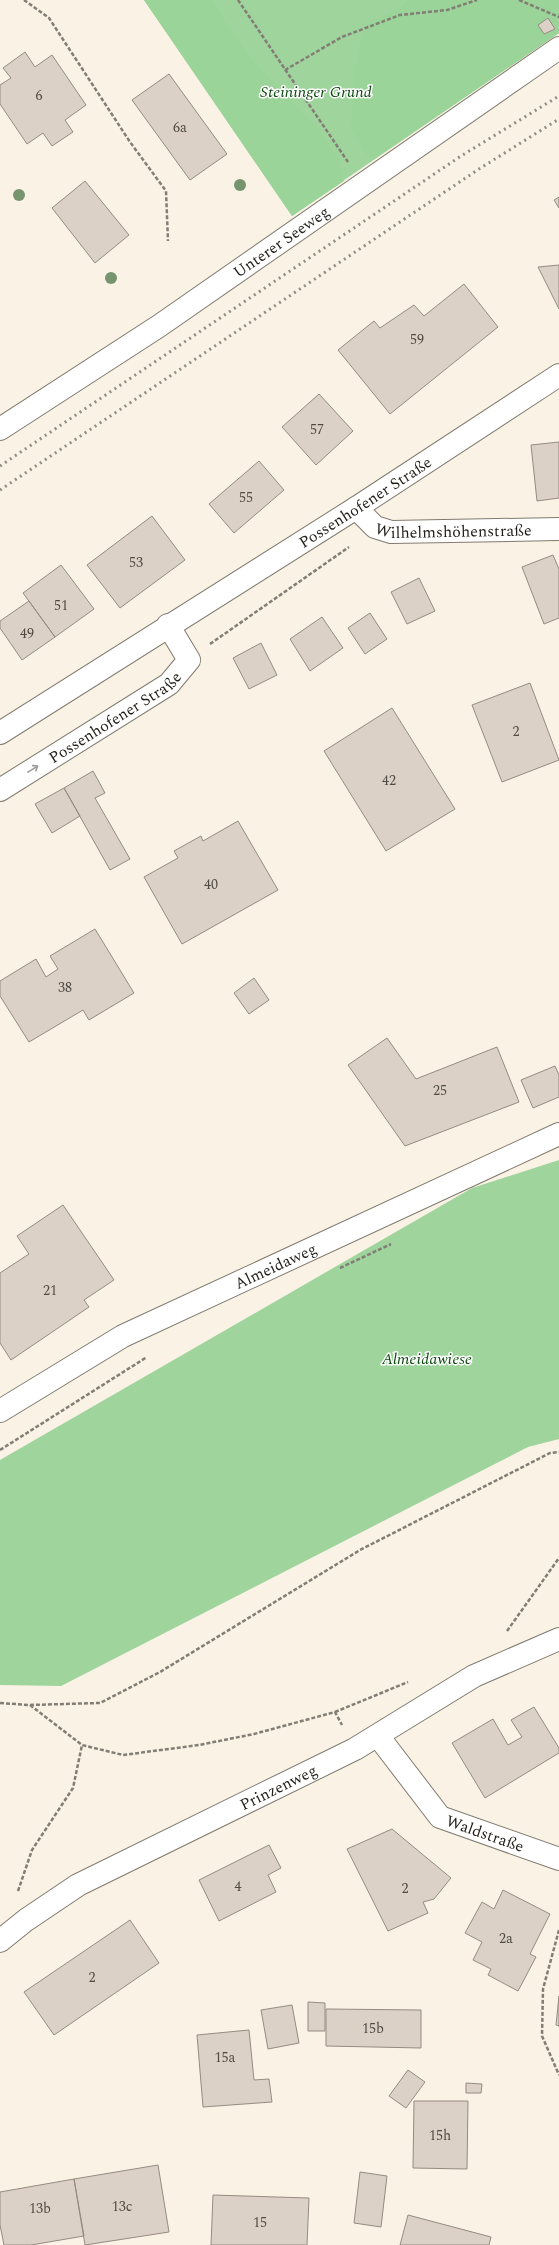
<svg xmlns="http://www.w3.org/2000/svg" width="559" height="2245" font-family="Spectral,serif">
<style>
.green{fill:#9fd49d}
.forest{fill:#9bd498}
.building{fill:#dcd1c6;stroke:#958b81}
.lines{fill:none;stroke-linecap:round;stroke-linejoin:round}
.street-casing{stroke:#817b6f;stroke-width:24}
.secondary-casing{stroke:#817b6f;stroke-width:24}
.path{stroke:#827d75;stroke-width:2.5;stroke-dasharray:4 2;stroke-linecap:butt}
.street{stroke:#fff;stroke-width:22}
.secondary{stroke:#fff;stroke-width:22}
.rail{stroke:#938e85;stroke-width:3;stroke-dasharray:2 4;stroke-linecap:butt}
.tree{fill:#76946e}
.oneway{stroke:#9b9a98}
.labels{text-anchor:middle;stroke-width:3;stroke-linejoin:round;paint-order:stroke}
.number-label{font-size:14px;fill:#4f4b44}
.park-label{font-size:16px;font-style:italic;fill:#0a470d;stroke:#fff}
.street-label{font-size:16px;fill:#201e19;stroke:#fff}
</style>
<rect width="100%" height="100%" fill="#f9f2e5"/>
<!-- green -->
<path class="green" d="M 144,0 L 559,0 L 559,33 L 292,216 Z
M 559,1160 L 559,1439 L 528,1447 L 61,1686 L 0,1685 L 0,1460 L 472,1188 Z"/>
<!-- forest -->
<path class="forest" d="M 144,0 L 212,0 L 230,30 L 254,62 L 323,134 L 339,161 L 344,181 L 292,216 Z
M 408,0 L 559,0 L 559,33 L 371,161 L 351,130 L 354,74 L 364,25 L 400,8 Z"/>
<!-- building -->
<path class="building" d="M 548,18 L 555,29 L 544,34 L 538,25 Z
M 25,52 L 35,67 L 52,55 L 86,105 L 65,120 L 73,132 L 52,146 L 43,133 L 27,144 L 0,104 L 0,85 L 11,78 L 3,68 Z
M 169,74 L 227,154 L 190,180 L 132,100 Z
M 85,181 L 129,235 L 95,263 L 52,208 Z
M 559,197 L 559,208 L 554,200 Z
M 559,265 L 559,309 L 538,267 Z
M 464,284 L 498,327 L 390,414 L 338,350 L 374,321 L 380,328 L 414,305 L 424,316 Z
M 319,394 L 353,431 L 316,465 L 282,427 Z
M 559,442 L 559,498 L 537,501 L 531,445 Z
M 259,461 L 284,490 L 234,533 L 209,504 Z
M 152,516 L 185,560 L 120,608 L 87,565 Z
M 553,555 L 559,569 L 559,618 L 544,624 L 522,567 Z
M 61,565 L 94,609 L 55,637 L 23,593 Z
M 419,578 L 435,611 L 407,624 L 391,592 Z
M 29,601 L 55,637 L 22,660 L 0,628 L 0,621 Z
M 370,613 L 387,639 L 365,654 L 348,628 Z
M 322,617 L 343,648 L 310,671 L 290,639 Z
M 261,643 L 277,675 L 249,689 L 233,658 Z
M 530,683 L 559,760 L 502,782 L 472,705 Z
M 392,708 L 455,809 L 386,851 L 324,751 Z
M 93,771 L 105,793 L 95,798 L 130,859 L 110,870 L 64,788 Z
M 64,788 L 80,816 L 52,833 L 35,804 Z
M 238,821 L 278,890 L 182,944 L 144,877 L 178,858 L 174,851 L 201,836 L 203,841 Z
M 95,929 L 134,993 L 89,1020 L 83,1010 L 29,1042 L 0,996 L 0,981 L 36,959 L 46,977 L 58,969 L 50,956 Z
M 254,978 L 269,1000 L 249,1014 L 234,993 Z
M 387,1038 L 416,1079 L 497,1047 L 519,1102 L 405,1146 L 348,1065 Z
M 555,1066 L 559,1075 L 559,1097 L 533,1108 L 521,1080 Z
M 63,1205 L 114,1280 L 84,1300 L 89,1307 L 11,1360 L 0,1343 L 0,1273 L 29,1254 L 17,1236 Z
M 534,1707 L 559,1748 L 559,1753 L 485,1798 L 452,1743 L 493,1719 L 508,1745 L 522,1737 L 511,1720 Z
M 392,1829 L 451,1878 L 434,1899 L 423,1902 L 428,1913 L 388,1931 L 347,1849 Z
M 269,1845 L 281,1868 L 268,1875 L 276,1892 L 219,1921 L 199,1880 Z
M 503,1890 L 550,1914 L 530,1954 L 536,1957 L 518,1991 L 488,1975 L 491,1969 L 473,1960 L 482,1942 L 465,1933 L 482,1902 L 494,1909 Z
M 130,1920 L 159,1963 L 54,2035 L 24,1992 Z
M 559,1996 L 559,2026 L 556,2025 Z
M 308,2002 L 325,2003 L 325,2031 L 308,2031 Z
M 292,2005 L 299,2043 L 268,2049 L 261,2010 Z
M 326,2009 L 421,2010 L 421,2048 L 326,2046 Z
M 249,2030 L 254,2080 L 269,2079 L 272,2102 L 203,2107 L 197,2035 Z
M 408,2070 L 425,2082 L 406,2108 L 389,2096 Z
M 466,2083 L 482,2084 L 481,2093 L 466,2093 Z
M 414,2101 L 468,2101 L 467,2169 L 413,2168 Z
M 158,2165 L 169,2232 L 85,2245 L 74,2179 Z
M 360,2172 L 387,2176 L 381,2227 L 354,2223 Z
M 74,2179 L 84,2236 L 31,2245 L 4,2245 L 0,2225 L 0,2192 Z
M 213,2195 L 309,2198 L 307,2245 L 211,2245 Z
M 408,2215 L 491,2237 L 489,2245 L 400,2245 Z"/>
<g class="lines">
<!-- street casing -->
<g class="street-casing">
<g id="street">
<path id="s1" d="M 0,429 L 159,326 L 559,48"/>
<path id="s2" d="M 356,508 L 375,527 L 391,532 L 559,529"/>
<path id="s3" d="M 0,790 L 169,684 L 189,660 L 168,625"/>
<path id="s4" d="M 0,1411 L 123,1336 L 559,1134"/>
<path id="s5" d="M 378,1736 L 440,1817 L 559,1859"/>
<path id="s6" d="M 0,1941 L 26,1920 L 78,1885 L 355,1749 L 474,1676 L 559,1639"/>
</g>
</g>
<!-- secondary casing -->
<g class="secondary-casing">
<g id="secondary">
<path id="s7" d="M 0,733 L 356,508 L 559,375"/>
</g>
</g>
<!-- path -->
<path class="path" d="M 24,0 L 49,18 L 130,142 L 166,191 L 168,241
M 238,0 L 348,162
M 519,0 L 559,17
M 285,70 L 342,37 L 400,15 L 447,10 L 477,0
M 210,644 L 349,547
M 340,1268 L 391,1244
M 0,1450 L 147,1357
M 507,1631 L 559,1558
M 0,1703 L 29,1705 L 100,1703 L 160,1672 L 360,1550 L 550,1453 L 559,1452
M 30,1705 L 82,1745 L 123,1755 L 199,1745 L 254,1734 L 335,1712 L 342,1725
M 335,1712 L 408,1682
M 18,1891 L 32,1850 L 73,1788 L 82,1745
M 559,1930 L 543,1989 L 542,2036 L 559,2075"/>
<!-- street -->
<use href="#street" class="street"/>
<!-- secondary -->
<use href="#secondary" class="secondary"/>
<!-- rail -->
<path class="rail" d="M 0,466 L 461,156 L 559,96
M 0,490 L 479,169 L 559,119"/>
</g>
<!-- trees -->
<g class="tree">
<circle cx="240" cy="185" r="6"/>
<circle cx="19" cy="195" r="6"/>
<circle cx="111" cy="278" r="6"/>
</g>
<!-- one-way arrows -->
<defs><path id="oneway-shaft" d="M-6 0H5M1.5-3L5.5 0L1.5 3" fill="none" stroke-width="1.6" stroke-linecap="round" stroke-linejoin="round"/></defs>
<use class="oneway" href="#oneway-shaft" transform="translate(33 769) rotate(-32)"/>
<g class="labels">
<!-- number labels -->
<g class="number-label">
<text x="39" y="100">6</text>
<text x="180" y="132">6a</text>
<text x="417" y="344">59</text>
<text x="317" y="434">57</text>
<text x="246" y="502">55</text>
<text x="136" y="567">53</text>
<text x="61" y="610">51</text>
<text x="27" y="638">49</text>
<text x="516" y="736">2</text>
<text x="389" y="785">42</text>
<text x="211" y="889">40</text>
<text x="65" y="992">38</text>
<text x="440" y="1095">25</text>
<text x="50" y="1295">21</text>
<text x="238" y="1891">4</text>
<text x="405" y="1893">2</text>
<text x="506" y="1943">2a</text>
<text x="92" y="1982">2</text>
<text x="373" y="2033">15b</text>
<text x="225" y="2062">15a</text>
<text x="440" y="2140">15h</text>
<text x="122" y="2211">13c</text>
<text x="40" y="2213">13b</text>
<text x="260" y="2227">15</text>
</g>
<!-- park labels -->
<g class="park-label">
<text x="316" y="97">Steininger Grund</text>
<text x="427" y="1364">Almeidawiese</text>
</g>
<!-- street labels -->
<g class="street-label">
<text dy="6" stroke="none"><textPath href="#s1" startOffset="338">Unterer Seeweg</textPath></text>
<text dy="6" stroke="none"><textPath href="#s7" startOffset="432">Possenhofener Straße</textPath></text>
<text dy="6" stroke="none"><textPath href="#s2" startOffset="106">Wilhelmshöhenstraße</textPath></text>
<text dy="6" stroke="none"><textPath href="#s3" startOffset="136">Possenhofener Straße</textPath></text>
<text dy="6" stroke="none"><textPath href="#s4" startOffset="312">Almeidaweg</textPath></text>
<text dy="6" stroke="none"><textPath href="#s6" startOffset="319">Prinzenweg</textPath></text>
<text dy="6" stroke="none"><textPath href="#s5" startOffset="150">Waldstraße</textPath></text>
</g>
</g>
</svg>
